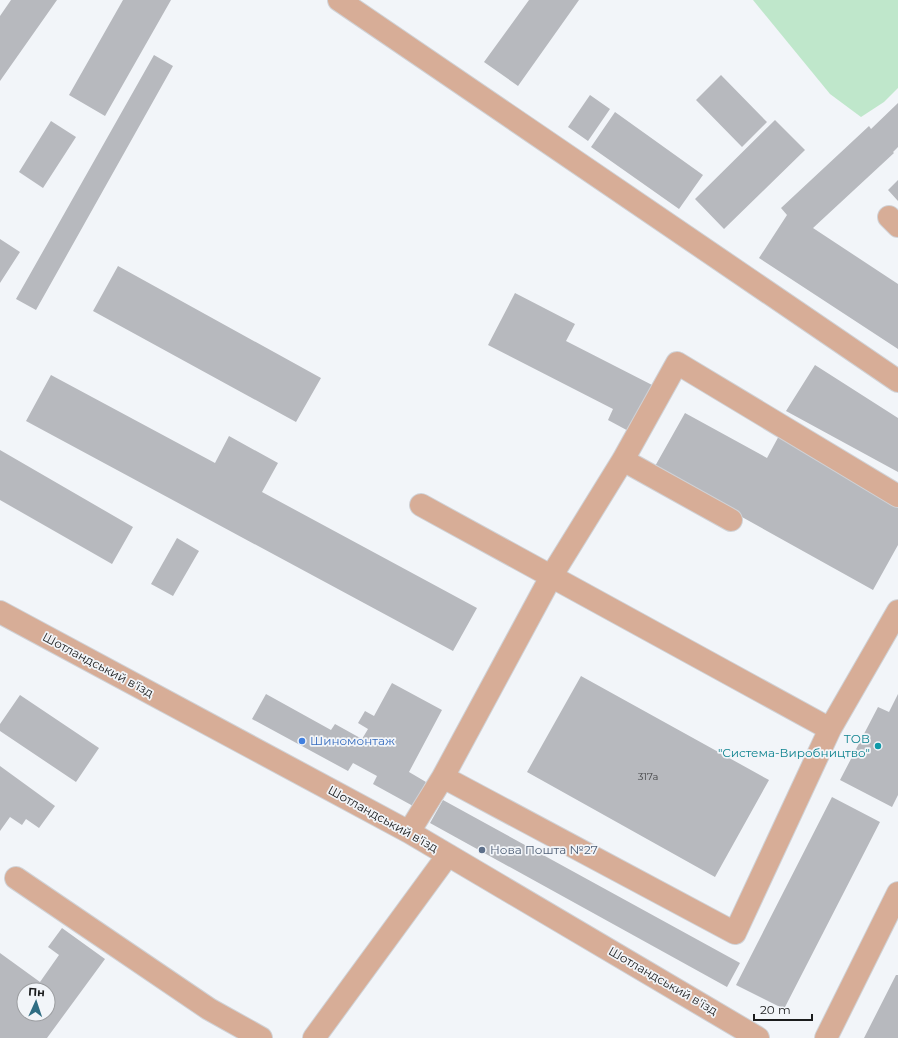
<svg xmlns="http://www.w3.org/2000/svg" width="898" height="1038" font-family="Montserrat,sans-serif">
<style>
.green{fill:#bfe7cb}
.building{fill:#b7b9be;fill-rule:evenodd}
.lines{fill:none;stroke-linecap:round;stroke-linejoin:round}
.minor-casing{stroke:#d0d2d6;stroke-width:24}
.minor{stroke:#d7ad97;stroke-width:22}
.shop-dot{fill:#3f7fe0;stroke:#f2f5f9;stroke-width:1.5}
.culture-dot{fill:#0f9aa8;stroke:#f2f5f9;stroke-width:1.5}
.service-dot{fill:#5c6f8a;stroke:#f2f5f9;stroke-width:1.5}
.labels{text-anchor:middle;stroke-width:3.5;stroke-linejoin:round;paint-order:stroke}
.number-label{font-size:10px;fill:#424345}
.street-label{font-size:12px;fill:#1b1c1d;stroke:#f2f5f9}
.culture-label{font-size:12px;fill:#0d838f;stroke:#f2f5f9;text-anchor:end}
.shop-label{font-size:12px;fill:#366cbe;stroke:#f2f5f9;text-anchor:start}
.service-label{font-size:12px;fill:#4e5e75;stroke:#f2f5f9;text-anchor:start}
</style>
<rect width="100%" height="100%" fill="#f2f5f9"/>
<!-- green -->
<path class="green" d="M 753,0 L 898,0 L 898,88 L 884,102 L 861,117 L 830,94 Z"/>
<!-- building -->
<path class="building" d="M 11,0 L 57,0 L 0,81 L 0,16 Z
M 123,0 L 171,0 L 105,116 L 69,95 Z
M 529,0 L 579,0 L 518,86 L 484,62 Z
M 154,55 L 173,66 L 36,310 L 16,299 Z
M 721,75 L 767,122 L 742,147 L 696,100 Z
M 590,95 L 610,109 L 588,141 L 568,127 Z
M 898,103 L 898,147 L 893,152 L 894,153 L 813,228 L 898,284 L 898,349 L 759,258 L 787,215 L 781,208 L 869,126 L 871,129 Z
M 615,112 L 703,175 L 679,209 L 591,147 Z
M 775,120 L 805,150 L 724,229 L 695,199 Z
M 51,121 L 76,137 L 43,188 L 19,172 Z
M 898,180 L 898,201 L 888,190 Z
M 0,239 L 20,252 L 0,283 Z
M 118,266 L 321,378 L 296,422 L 93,311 Z
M 515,293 L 575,324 L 566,341 L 658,388 L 634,434 L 608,420 L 613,409 L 488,345 Z
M 815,365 L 898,418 L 898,472 L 786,411 Z
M 51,375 L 215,463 L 229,436 L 278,463 L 262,492 L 477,608 L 453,651 L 26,421 Z
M 685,413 L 767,458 L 781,432 L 898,498 L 898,545 L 873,590 L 654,468 Z
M 0,450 L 133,527 L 112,564 L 0,500 Z
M 177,538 L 199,551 L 173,596 L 151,584 Z
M 581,676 L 769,780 L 715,877 L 527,772 Z
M 392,683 L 442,710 L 409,772 L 426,782 L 413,806 L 373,784 L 377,776 L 353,763 L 348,771 L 252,719 L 266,694 L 331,730 L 335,724 L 362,739 L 368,729 L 358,723 L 365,711 L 374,716 Z
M 898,694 L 898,795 L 892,807 L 840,780 L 878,707 L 889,712 Z
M 20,695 L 99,748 L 76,782 L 0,731 L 0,724 Z
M 0,766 L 55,806 L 39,828 L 26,819 L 22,825 L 10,817 L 0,831 Z
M 832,797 L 880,822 L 784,1009 L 736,985 Z
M 443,800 L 740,963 L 727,987 L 430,823 Z
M 62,928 L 105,959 L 47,1038 L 0,1038 L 0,953 L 40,982 L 59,955 L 48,947 ZM 24,990 L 48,990 L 48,1014 L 24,1014 Z
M 896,975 L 898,975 L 898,1038 L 864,1038 Z"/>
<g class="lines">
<!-- minor casing -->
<g class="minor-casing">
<path id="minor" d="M 339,0 L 898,381
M 889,217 L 898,226
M 623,460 L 731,520
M 421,505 L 830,729
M 0,612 L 409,832 L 758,1038
M 443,777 L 735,933 L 830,729 L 898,611
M 409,832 L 443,777 L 552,575 L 623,460 L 677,363 L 898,496
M 16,878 L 209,1009 L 261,1038
M 314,1038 L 448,855
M 826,1038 L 898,893"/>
</g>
<!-- minor -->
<use href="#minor" class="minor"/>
</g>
<!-- markers -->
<circle class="shop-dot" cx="302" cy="741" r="4"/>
<circle class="culture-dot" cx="878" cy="746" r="4"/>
<circle class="service-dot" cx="482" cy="850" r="4"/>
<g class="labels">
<!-- number labels -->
<g class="number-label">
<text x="648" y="780">317а</text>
</g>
<!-- street labels -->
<g class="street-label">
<text transform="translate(98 665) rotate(28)" y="4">Шотландський в'їзд</text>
<text transform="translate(383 819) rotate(29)" y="4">Шотландський в'їзд</text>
<text transform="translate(663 981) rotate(30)" y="4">Шотландський в'їзд</text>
</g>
<!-- culture labels -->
<g class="culture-label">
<text x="870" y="743">ТОВ<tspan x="870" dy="14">"Система-Виробництво"</tspan></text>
</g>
<!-- shop labels -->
<g class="shop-label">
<text x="310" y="745">Шиномонтаж</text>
</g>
<!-- service labels -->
<g class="service-label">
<text x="490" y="854">Нова Пошта №27</text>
</g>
</g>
<!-- north arrow -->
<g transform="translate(36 1002) rotate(3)"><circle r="19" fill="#f2f5f9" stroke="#9c9ea1"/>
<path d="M0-3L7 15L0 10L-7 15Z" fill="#2f6d83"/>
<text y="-6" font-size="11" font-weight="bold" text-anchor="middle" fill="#1b1c1d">Пн</text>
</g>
<!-- scale -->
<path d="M754 1014v6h58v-6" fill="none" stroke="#1b1c1d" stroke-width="2"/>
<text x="760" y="1014" font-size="12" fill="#1b1c1d" stroke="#f2f5f9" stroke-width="3" paint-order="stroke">20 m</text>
</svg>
